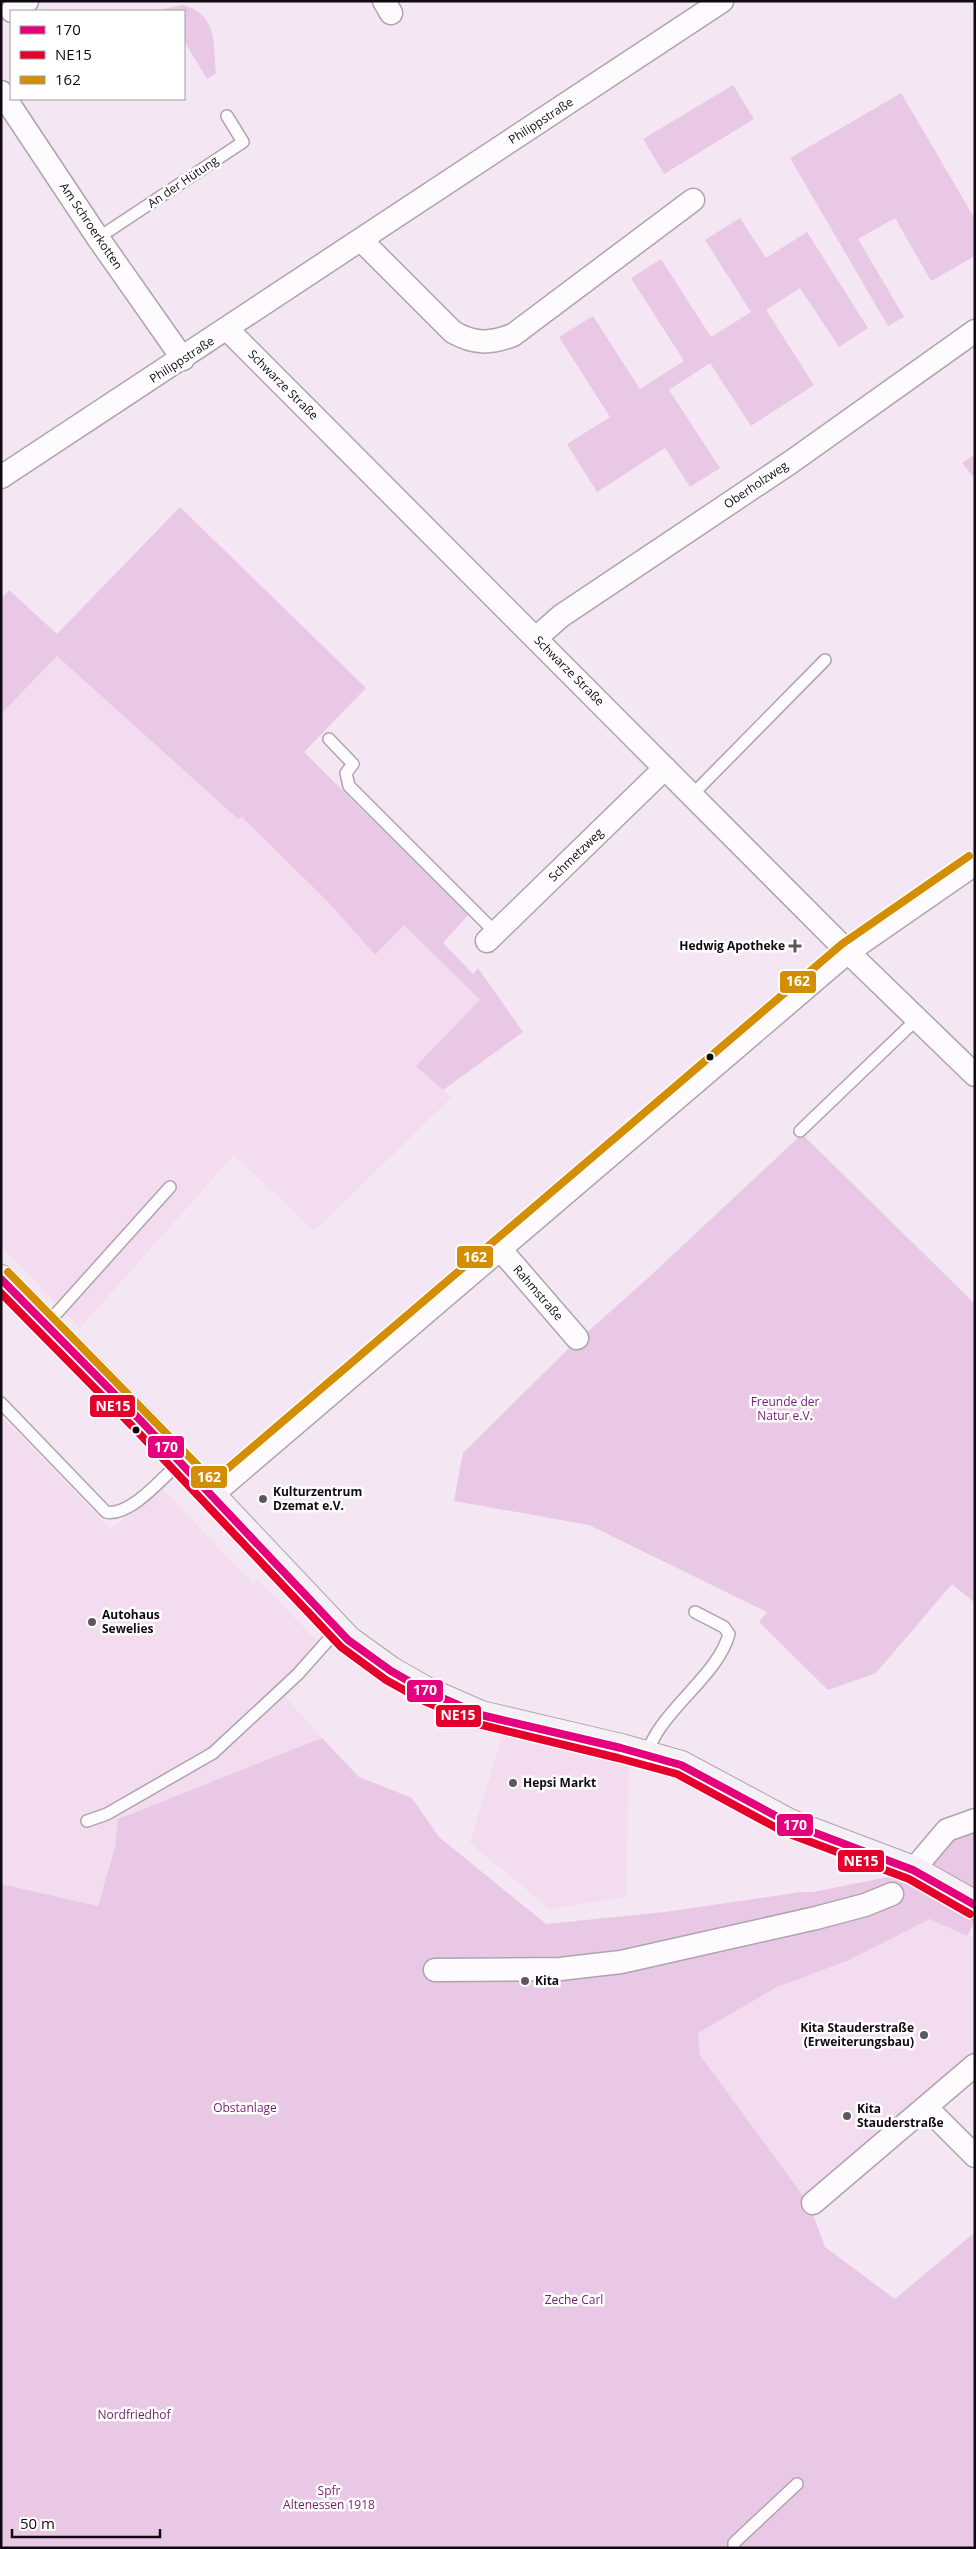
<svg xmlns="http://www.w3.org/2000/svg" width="976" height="2549" font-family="'Open Sans',sans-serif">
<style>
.built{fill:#f3dcf0}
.green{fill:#e9c8e5}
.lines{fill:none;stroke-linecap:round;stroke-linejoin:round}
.service-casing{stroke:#afa3ad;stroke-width:14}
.minor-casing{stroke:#afa3ad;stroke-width:25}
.secondary-casing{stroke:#afa3ad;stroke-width:30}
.service{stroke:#fdfbfd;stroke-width:11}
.minor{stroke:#fdfbfd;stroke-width:22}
.secondary{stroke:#f5f0f5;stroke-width:28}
.bus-1-casing{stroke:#fff;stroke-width:11}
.bus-2-casing{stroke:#fff;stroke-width:11}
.bus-3-casing{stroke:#fff;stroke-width:11}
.bus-1{stroke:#e5007d;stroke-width:8}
.bus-2{stroke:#e4002b;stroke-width:8}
.bus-3{stroke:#d48e03;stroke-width:8}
.poi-dot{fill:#605660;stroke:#fff;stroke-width:2}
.bus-dot{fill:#110911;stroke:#fff;stroke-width:2}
.labels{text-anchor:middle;stroke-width:5;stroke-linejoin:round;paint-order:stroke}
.street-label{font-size:12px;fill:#110911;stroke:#fff}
.poi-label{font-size:12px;font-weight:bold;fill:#110911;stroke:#fff;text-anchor:start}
.park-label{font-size:12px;fill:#741e70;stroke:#fff}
.line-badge{stroke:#fff;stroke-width:2}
.badge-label{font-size:14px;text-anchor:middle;font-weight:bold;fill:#fff}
</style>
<rect width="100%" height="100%" fill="#f4e6f2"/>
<!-- built -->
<path class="built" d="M 57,656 L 238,819 L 241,816 L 329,903 L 374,955 L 404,924 L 480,1001 L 417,1066 L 451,1098 L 314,1231 L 234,1155 L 80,1328 L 1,1247 L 1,714 Z
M 1,1416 L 110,1529 L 162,1488 L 253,1584 L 258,1580 L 326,1650 L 293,1686 L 286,1698 L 322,1738 L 118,1819 L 115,1847 L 98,1906 L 1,1884 Z
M 505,1726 L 629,1757 L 626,1897 L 550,1909 L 470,1843 Z
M 930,1919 L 975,1937 L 975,2062 L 809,2204 L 700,2055 L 698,2033 L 777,1987 L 848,1961 Z"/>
<!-- green -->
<path class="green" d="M 183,5 C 218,15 213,43 216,73 L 207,79 L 184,41 L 184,11 L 165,11 L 163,9 Z
M 733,85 L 754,119 L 664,174 L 643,139 Z
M 901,93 L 975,219 L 975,256 L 931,281 L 895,218 L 858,239 L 904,317 L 888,326 L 790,158 Z
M 740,218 L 766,258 L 807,232 L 868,328 L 839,347 L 800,288 L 766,310 L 814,385 L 751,426 L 710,363 L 669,390 L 720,468 L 690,487 L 665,448 L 597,492 L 567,444 L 610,417 L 559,337 L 593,316 L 640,389 L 684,361 L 631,278 L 661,259 L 711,337 L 751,312 L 705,240 Z
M 975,454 L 975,479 L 962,463 Z
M 180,507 L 366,688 L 304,752 L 468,915 L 443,943 L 473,974 L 478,968 L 523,1032 L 443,1090 L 416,1066 L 480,1000 L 404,925 L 375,955 L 329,903 L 242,817 L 238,819 L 57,656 L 1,714 L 1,599 L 9,590 L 57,634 Z
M 802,1134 L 975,1304 L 975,1603 L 952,1584 L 876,1673 L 828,1690 L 759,1622 L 767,1612 L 589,1525 L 454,1501 L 463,1453 L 565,1352 L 647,1279 Z
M 322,1738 L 359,1777 L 412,1798 L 439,1837 L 546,1924 L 665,1912 L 801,1892 L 813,1892 L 913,1872 L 975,1907 L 975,1922 L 967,1936 L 930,1919 L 847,1961 L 777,1987 L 698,2033 L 700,2055 L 809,2204 L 825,2247 L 895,2299 L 975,2232 L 975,2548 L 1,2548 L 1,1884 L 98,1906 L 115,1847 L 118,1819 Z
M 975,1823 L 975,1904 L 916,1871 L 936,1844 Z"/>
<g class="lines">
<!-- service casing -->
<g class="service-casing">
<path id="service" d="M 98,238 L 243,142 L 227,116
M 329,739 L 353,764 L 346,773 L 349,786 L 496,933
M 692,795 L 825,660
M 800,1131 L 917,1019
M 46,1325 L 170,1187
M 1,1403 L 106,1512 C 130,1517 162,1478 180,1462
M 645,1755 C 650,1746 654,1736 660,1728 C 680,1698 720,1668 729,1634 L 724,1627 L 695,1612
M 87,1821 L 107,1814 L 213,1753 L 298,1674 L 338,1629
M 734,2548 L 734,2543 L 797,2484"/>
</g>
<!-- minor casing -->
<g class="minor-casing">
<path id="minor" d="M 384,1 L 391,13
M 12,11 L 27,1
M 1,92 L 98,238 L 183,359
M 361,240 L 453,332 C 474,344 490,344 513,335 L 693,200
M 228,330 L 848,952 L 975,1075
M 1,477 L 722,1
M 536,638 L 561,616 L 791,462 L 975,331
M 487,941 L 665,768
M 500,1249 L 577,1338
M 212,1495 L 848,952 L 975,864
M 913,1870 L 947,1830 L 975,1820
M 435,1970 L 560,1969 L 621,1962 L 816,1918 L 865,1905 L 892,1894
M 927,2108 L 975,2156
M 813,2203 L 975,2065"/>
</g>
<!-- secondary casing -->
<g class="secondary-casing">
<path id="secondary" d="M 1,1279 L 142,1422 L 348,1640 L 391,1671 L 426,1691 L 481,1715 L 621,1748 L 681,1765 L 789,1823 L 913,1870 L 975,1905"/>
</g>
<!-- service -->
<use href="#service" class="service"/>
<!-- minor -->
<use href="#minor" class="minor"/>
<!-- secondary -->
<use href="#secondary" class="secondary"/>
<!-- bus-1 casing -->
<g class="bus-1-casing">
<path id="bus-1" d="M 1,1279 L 142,1422 L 348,1640 L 391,1671 L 426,1691 L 481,1715 L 621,1748 L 681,1765 L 789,1823 L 913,1870 L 975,1905"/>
</g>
<!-- bus-2 casing -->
<g class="bus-2-casing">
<path id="bus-2" d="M 1,1293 L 135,1429 L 341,1647 L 386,1680 L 422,1700 L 478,1724 L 618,1758 L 677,1774 L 784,1832 L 909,1879 L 970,1914"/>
</g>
<!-- bus-3 casing -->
<g class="bus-3-casing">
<path id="bus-3" d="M 8,1272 L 213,1481 L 842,944 L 969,856"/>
</g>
<!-- bus-1 -->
<use href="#bus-1" class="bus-1"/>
<!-- bus-2 -->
<use href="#bus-2" class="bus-2"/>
<!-- bus-3 -->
<use href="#bus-3" class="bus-3"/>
</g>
<!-- markers -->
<g class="poi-dot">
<path d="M792.5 938.5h5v5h5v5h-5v5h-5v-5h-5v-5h5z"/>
<circle cx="263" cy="1499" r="5"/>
<circle cx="92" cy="1622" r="5"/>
<circle cx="513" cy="1783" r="5"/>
<circle cx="525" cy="1981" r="5"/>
<circle cx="924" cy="2035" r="5"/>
<circle cx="847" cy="2116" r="5"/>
</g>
<g class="bus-dot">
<circle cx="710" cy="1057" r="4.5"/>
<circle cx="136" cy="1430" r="4.5"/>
</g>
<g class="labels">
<!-- street labels -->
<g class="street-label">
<text transform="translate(541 121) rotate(-33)" y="4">Philippstraße</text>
<text transform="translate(183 182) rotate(-34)" y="4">An der Hütung</text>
<text transform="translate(91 226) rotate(56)" y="4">Am Schroerkotten</text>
<text transform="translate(182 360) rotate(-33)" y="4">Philippstraße</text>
<text transform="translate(283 385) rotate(45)" y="4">Schwarze Straße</text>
<text transform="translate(756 485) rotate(-34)" y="4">Oberholzweg</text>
<text transform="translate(569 671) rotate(45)" y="4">Schwarze Straße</text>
<text transform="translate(576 855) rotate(-44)" y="4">Schmetzweg</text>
<text transform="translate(538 1293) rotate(49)" y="4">Rahmstraße</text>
</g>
<!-- poi labels -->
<g class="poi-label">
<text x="785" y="950" text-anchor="end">Hedwig Apotheke</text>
<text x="273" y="1496">Kulturzentrum<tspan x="273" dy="14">Dzemat e.V.</tspan></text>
<text x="102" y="1619">Autohaus<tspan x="102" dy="14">Sewelies</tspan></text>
<text x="523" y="1787">Hepsi Markt</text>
<text x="535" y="1985">Kita</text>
<text x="914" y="2032" text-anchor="end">Kita Stauderstraße<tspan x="914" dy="14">(Erweiterungsbau)</tspan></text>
<text x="857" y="2113">Kita<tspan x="857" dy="14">Stauderstraße</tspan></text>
</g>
<!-- park labels -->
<g class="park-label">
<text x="785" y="1406">Freunde der<tspan x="785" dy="14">Natur e.V.</tspan></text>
<text x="245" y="2112">Obstanlage</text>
<text x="574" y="2304">Zeche Carl</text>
<text x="134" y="2419">Nordfriedhof</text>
<text x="329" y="2495">Spfr<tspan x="329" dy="14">Altenessen 1918</tspan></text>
</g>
</g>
<g class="line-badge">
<rect x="779" y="970" width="38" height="24" rx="5" fill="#d48e03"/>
<rect x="456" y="1245" width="38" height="24" rx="5" fill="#d48e03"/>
<rect x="89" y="1394" width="47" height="24" rx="5" fill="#e4002b"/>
<rect x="147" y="1435" width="38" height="24" rx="5" fill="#e5007d"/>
<rect x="190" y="1465" width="38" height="24" rx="5" fill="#d48e03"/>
<rect x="406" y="1679" width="38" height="24" rx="5" fill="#e5007d"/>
<rect x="435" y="1704" width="47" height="24" rx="5" fill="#e4002b"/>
<rect x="776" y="1813" width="38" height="24" rx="5" fill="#e5007d"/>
<rect x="837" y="1849" width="48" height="24" rx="5" fill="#e4002b"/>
</g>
<g class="badge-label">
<text x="798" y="986">162</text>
<text x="475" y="1262">162</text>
<text x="113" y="1411">NE15</text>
<text x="166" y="1452">170</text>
<text x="209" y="1482">162</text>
<text x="425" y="1695">170</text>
<text x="458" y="1720">NE15</text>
<text x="795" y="1830">170</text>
<text x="861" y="1866">NE15</text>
</g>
<!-- border -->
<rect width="976" height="2549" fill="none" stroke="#110911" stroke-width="5"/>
<!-- legend -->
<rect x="10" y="10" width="175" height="90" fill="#ffffff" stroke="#a09da0"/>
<rect x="20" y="26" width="25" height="8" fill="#e5007d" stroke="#a09da0"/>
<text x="55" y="35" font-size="15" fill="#110911">170</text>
<rect x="20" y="51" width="25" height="8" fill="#e4002b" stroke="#a09da0"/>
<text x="55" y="60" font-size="15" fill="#110911">NE15</text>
<rect x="20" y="76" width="25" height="8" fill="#d48e03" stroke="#a09da0"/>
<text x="55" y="85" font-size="15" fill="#110911">162</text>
<!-- scale -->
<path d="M12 2529v8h148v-8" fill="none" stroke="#110911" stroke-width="2.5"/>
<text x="20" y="2529" font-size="15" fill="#110911" stroke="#ffffff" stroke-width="4" paint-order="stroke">50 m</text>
</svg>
